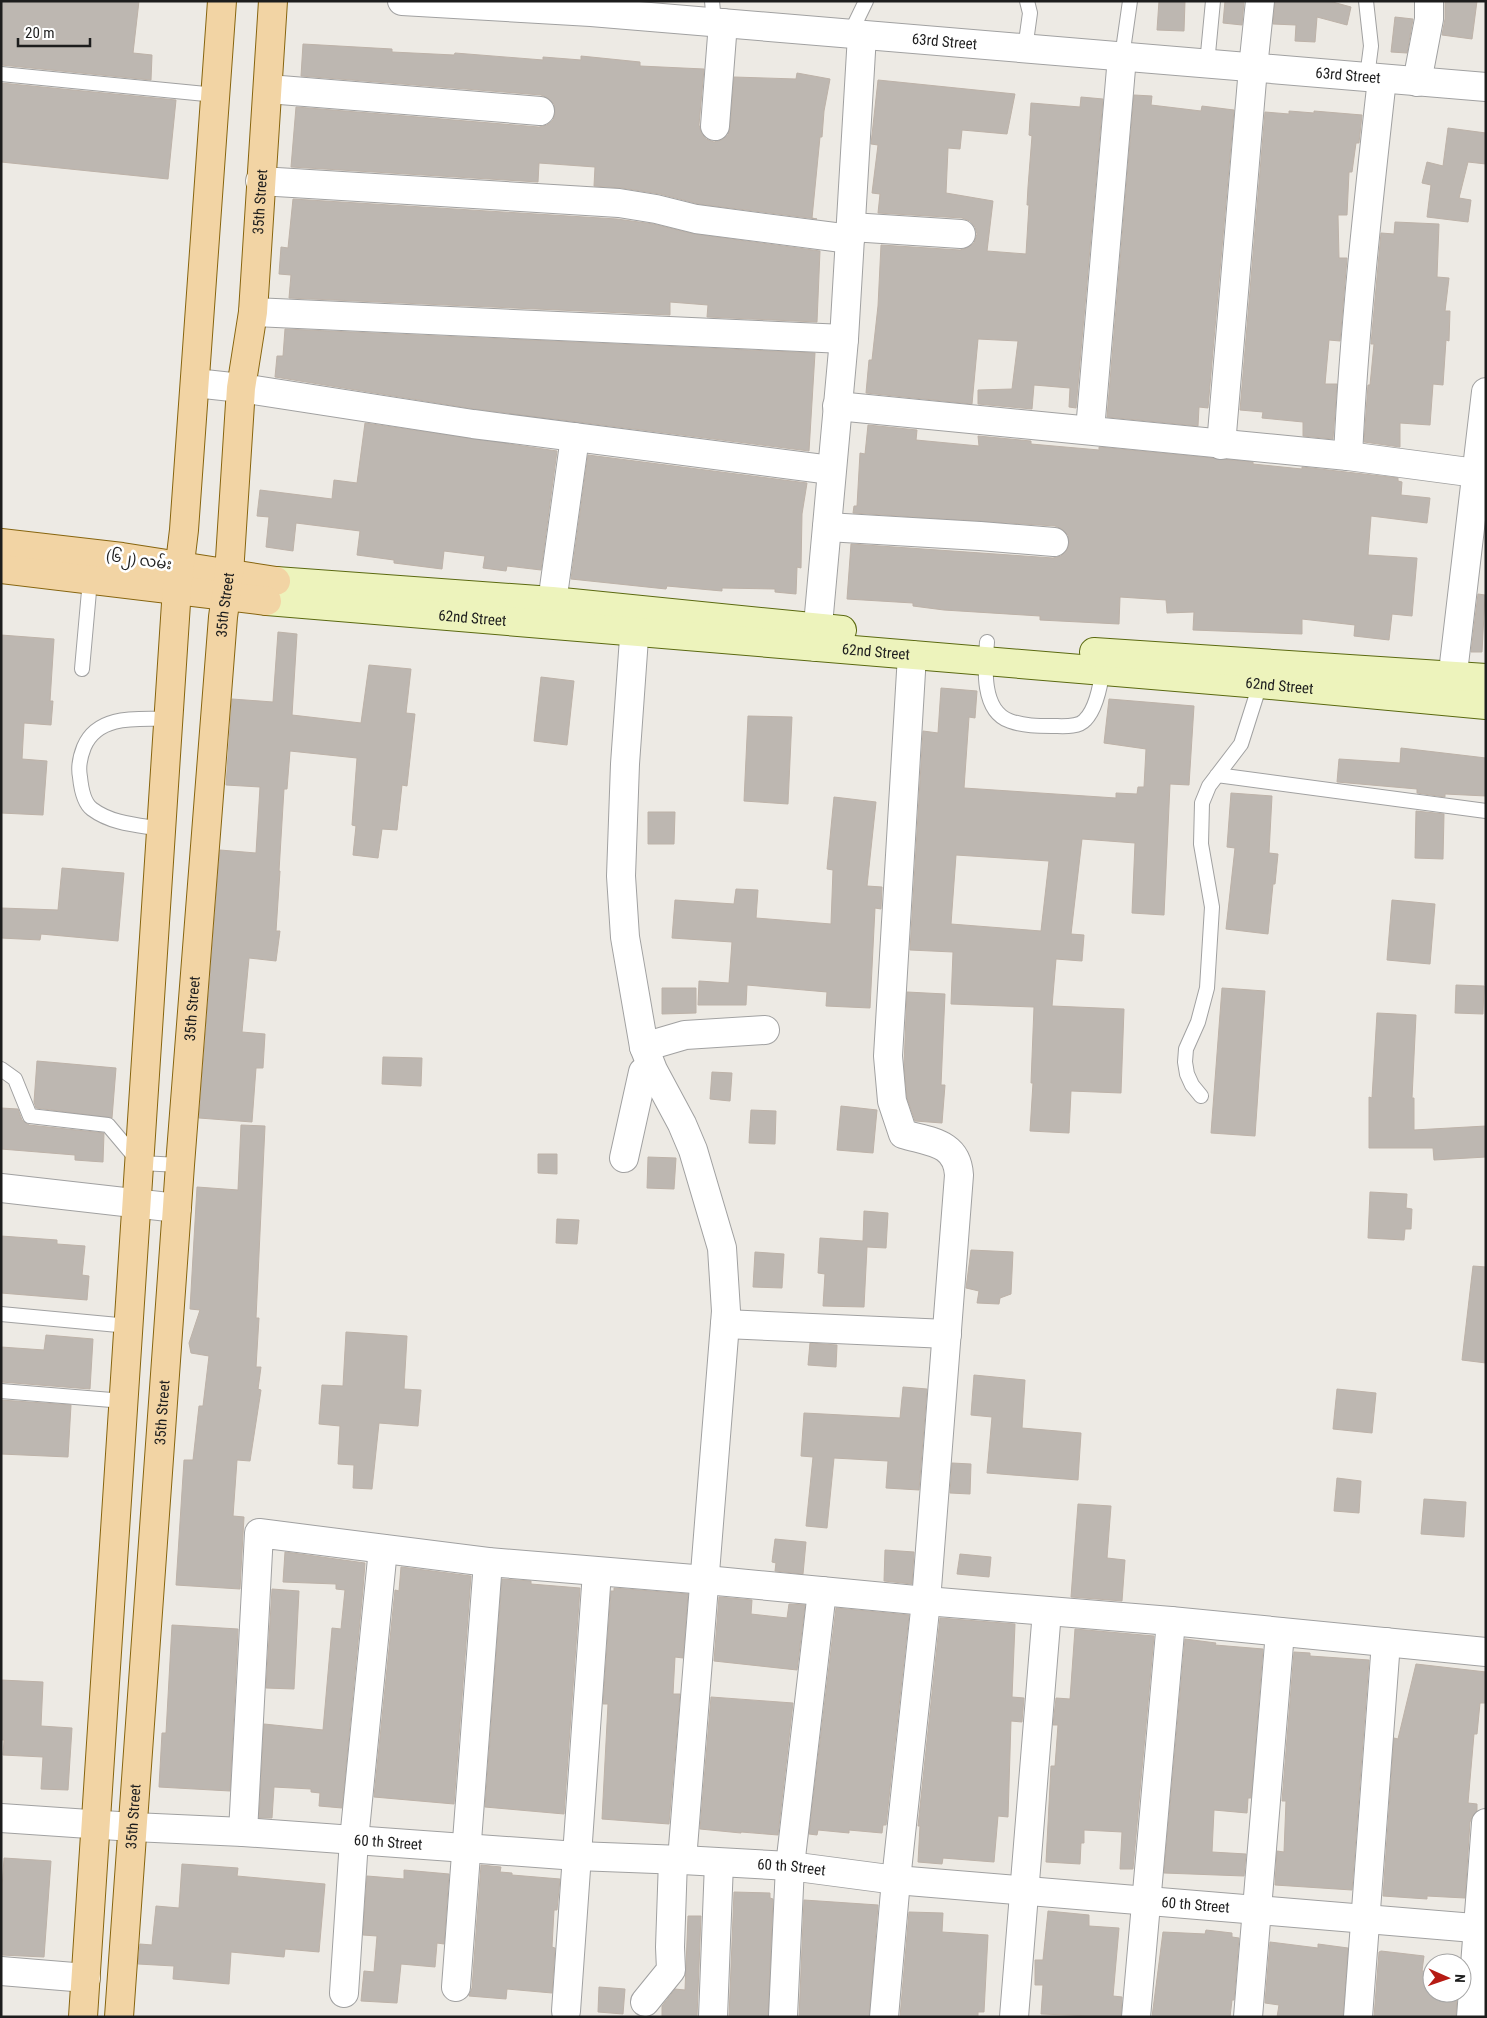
<svg xmlns="http://www.w3.org/2000/svg" width="1487" height="2018" font-family="'Roboto Condensed','Noto Sans Myanmar',sans-serif">
<style>
.building{fill:#bdb7b1;stroke:#bdb2a8;fill-rule:evenodd}
.lines{fill:none;stroke-linecap:round;stroke-linejoin:round}
.service-casing{stroke:#a1a1a1;stroke-width:16}
.minor-casing{stroke:#a1a1a1;stroke-width:30}
.secondary-casing{stroke:#5b6910;stroke-width:30}
.primary-casing{stroke:#87650f;stroke-width:30}
.service{stroke:#fff;stroke-width:14}
.minor{stroke:#fff;stroke-width:28}
.secondary{stroke:#edf3bc;stroke-width:28}
.primary{stroke:#f2d4a4;stroke-width:28}
.labels{text-anchor:middle;stroke-width:5;stroke-linejoin:round;paint-order:stroke}
.street-label{font-size:15px;fill:#1d1d1d;stroke:#fff}
</style>
<rect width="100%" height="100%" fill="#edeae4"/>
<!-- building -->
<path class="building" d="M 1,1 L 139,1 L 133,53 L 152,55 L 151,80 L 1,65 Z
M 1159,1 L 1185,1 L 1184,31 L 1157,30 Z
M 1225,1 L 1244,1 L 1242,25 L 1223,23 Z
M 1275,1 L 1329,1 L 1351,7 L 1347,25 L 1317,17 L 1315,42 L 1295,41 L 1296,25 L 1273,24 Z
M 1445,1 L 1477,1 L 1472,39 L 1442,35 L 1445,19 Z
M 1395,17 L 1413,19 L 1407,53 L 1391,52 Z
M 303,44 L 392,49 L 392,52 L 454,55 L 455,53 L 543,60 L 543,57 L 581,60 L 581,56 L 640,62 L 640,66 L 704,69 L 699,125 L 701,132 L 706,139 L 714,142 L 721,140 L 728,135 L 730,128 L 734,77 L 796,79 L 797,73 L 830,79 L 824,111 L 822,137 L 820,137 L 812,218 L 817,219 L 699,204 L 660,194 L 622,188 L 594,186 L 595,167 L 539,163 L 538,182 L 291,167 L 296,107 L 539,127 L 547,125 L 553,120 L 555,113 L 554,104 L 548,98 L 541,95 L 301,76 Z
M 878,80 L 1015,94 L 1007,134 L 962,130 L 960,149 L 948,148 L 946,193 L 993,201 L 987,251 L 1026,254 L 1029,205 L 1027,205 L 1028,187 L 1032,136 L 1029,135 L 1031,103 L 1080,107 L 1081,97 L 1103,99 L 1076,408 L 1069,407 L 1070,388 L 1034,385 L 1032,409 L 978,404 L 978,390 L 1012,389 L 1018,341 L 978,339 L 972,404 L 866,393 L 869,360 L 872,360 L 878,306 L 881,245 L 960,250 L 967,248 L 974,243 L 977,234 L 975,227 L 970,221 L 962,218 L 878,213 L 880,194 L 872,193 L 878,145 L 871,144 Z
M 1,83 L 176,100 L 168,179 L 1,162 Z
M 1134,95 L 1152,96 L 1151,105 L 1201,111 L 1202,106 L 1234,110 L 1208,408 L 1199,407 L 1198,426 L 1107,417 Z
M 1289,111 L 1314,113 L 1314,111 L 1362,115 L 1359,143 L 1356,143 L 1352,172 L 1349,172 L 1347,215 L 1338,215 L 1339,258 L 1347,258 L 1340,341 L 1329,340 L 1325,384 L 1337,384 L 1333,439 L 1303,436 L 1303,422 L 1262,418 L 1263,412 L 1240,410 L 1265,112 L 1289,114 Z
M 1448,128 L 1486,133 L 1486,164 L 1468,162 L 1459,198 L 1471,200 L 1468,222 L 1427,217 L 1431,185 L 1422,183 L 1427,162 L 1443,166 Z
M 293,199 L 617,219 L 653,224 L 694,234 L 820,251 L 817,322 L 707,317 L 708,305 L 670,302 L 670,315 L 289,298 L 291,275 L 279,274 L 281,247 L 288,248 Z
M 1395,222 L 1439,224 L 1437,277 L 1449,278 L 1445,311 L 1450,311 L 1449,341 L 1446,340 L 1443,385 L 1433,384 L 1430,425 L 1400,423 L 1400,447 L 1364,442 L 1368,385 L 1370,385 L 1374,344 L 1371,344 L 1381,233 L 1394,234 Z
M 285,329 L 815,353 L 809,451 L 475,409 L 275,377 L 277,356 L 283,356 Z
M 365,423 L 557,451 L 541,570 L 507,566 L 506,571 L 483,568 L 485,556 L 444,551 L 442,569 L 394,563 L 394,560 L 357,555 L 360,531 L 296,523 L 293,551 L 266,547 L 269,517 L 257,516 L 260,490 L 332,499 L 334,480 L 357,483 Z
M 868,425 L 917,430 L 916,440 L 979,446 L 978,436 L 1031,441 L 1031,444 L 1099,450 L 1099,447 L 1253,462 L 1253,464 L 1302,469 L 1302,467 L 1346,472 L 1398,478 L 1398,481 L 1402,482 L 1401,495 L 1430,498 L 1427,523 L 1371,516 L 1368,555 L 1417,558 L 1412,616 L 1392,614 L 1389,640 L 1354,636 L 1355,625 L 1302,619 L 1302,634 L 1193,630 L 1194,612 L 1167,613 L 1166,600 L 1120,597 L 1119,624 L 1040,620 L 1040,616 L 944,610 L 913,606 L 913,603 L 847,599 L 851,544 L 1053,558 L 1061,556 L 1067,550 L 1069,544 L 1068,535 L 1062,529 L 1055,526 L 853,513 L 854,506 L 857,506 L 860,453 L 865,454 Z
M 588,455 L 807,483 L 802,514 L 801,568 L 797,567 L 796,594 L 775,592 L 775,589 L 722,588 L 722,591 L 667,586 L 666,589 L 571,579 Z
M 1478,594 L 1485,595 L 1482,652 L 1471,652 Z
M 278,632 L 297,634 L 292,715 L 361,723 L 369,665 L 411,669 L 406,713 L 415,714 L 407,786 L 402,785 L 397,830 L 382,829 L 378,858 L 353,855 L 356,826 L 352,825 L 357,758 L 290,751 L 287,789 L 284,789 L 279,871 L 280,871 L 276,931 L 280,931 L 276,961 L 249,958 L 242,1032 L 265,1034 L 263,1068 L 256,1068 L 252,1122 L 199,1118 L 220,850 L 256,853 L 260,787 L 226,785 L 232,699 L 273,702 Z
M 1,635 L 54,639 L 50,701 L 53,701 L 51,725 L 24,723 L 22,759 L 47,761 L 43,815 L 1,813 Z
M 541,677 L 574,681 L 567,745 L 534,741 Z
M 941,688 L 977,691 L 975,718 L 969,717 L 964,788 L 1116,798 L 1116,793 L 1137,794 L 1138,787 L 1144,787 L 1146,749 L 1104,743 L 1109,699 L 1194,706 L 1189,785 L 1170,784 L 1164,915 L 1132,913 L 1135,843 L 1082,839 L 1071,934 L 1084,935 L 1082,961 L 1056,959 L 1052,1006 L 1124,1009 L 1121,1093 L 1071,1091 L 1069,1133 L 1030,1131 L 1033,1083 L 1031,1083 L 1034,1007 L 951,1004 L 953,952 L 910,950 L 923,731 L 938,733 ZM 956,855 L 1049,861 L 1041,931 L 951,924 Z
M 748,716 L 792,717 L 788,804 L 744,801 Z
M 1401,748 L 1486,758 L 1486,796 L 1445,794 L 1445,797 L 1417,793 L 1417,789 L 1337,782 L 1339,759 L 1400,763 Z
M 1231,793 L 1272,796 L 1269,853 L 1278,854 L 1275,884 L 1273,884 L 1268,934 L 1226,929 L 1235,848 L 1227,847 Z
M 834,797 L 876,802 L 867,886 L 882,887 L 881,909 L 875,908 L 870,1008 L 826,1006 L 827,992 L 747,985 L 746,1005 L 698,1005 L 699,981 L 729,983 L 732,942 L 672,938 L 675,900 L 734,904 L 736,889 L 758,890 L 756,918 L 831,924 L 833,870 L 827,869 Z
M 1416,811 L 1444,814 L 1443,859 L 1415,858 Z
M 648,812 L 675,812 L 674,844 L 648,844 Z
M 62,868 L 124,873 L 118,941 L 41,934 L 40,940 L 1,938 L 1,908 L 58,910 Z
M 1392,900 L 1435,904 L 1430,964 L 1387,960 Z
M 1456,985 L 1484,986 L 1483,1014 L 1455,1013 Z
M 662,988 L 696,988 L 696,1013 L 662,1014 Z
M 1222,988 L 1265,991 L 1255,1136 L 1211,1133 Z
M 907,992 L 945,994 L 941,1085 L 945,1085 L 942,1123 L 915,1121 L 907,1098 L 904,1065 Z
M 1377,1013 L 1416,1015 L 1412,1098 L 1414,1098 L 1414,1130 L 1486,1126 L 1486,1157 L 1434,1160 L 1433,1148 L 1369,1148 L 1369,1097 L 1372,1098 Z
M 383,1057 L 422,1058 L 421,1086 L 382,1084 Z
M 37,1061 L 116,1068 L 112,1118 L 36,1108 L 34,1102 Z
M 712,1072 L 732,1073 L 730,1101 L 710,1099 Z
M 841,1106 L 877,1110 L 873,1153 L 837,1150 Z
M 1,1108 L 18,1109 L 22,1120 L 29,1125 L 104,1133 L 103,1162 L 75,1160 L 75,1155 L 1,1149 Z
M 751,1110 L 776,1111 L 775,1144 L 749,1143 Z
M 241,1125 L 265,1126 L 256,1318 L 259,1318 L 256,1367 L 261,1367 L 258,1389 L 261,1390 L 250,1461 L 237,1460 L 233,1516 L 244,1517 L 240,1589 L 176,1585 L 184,1460 L 193,1460 L 199,1406 L 203,1406 L 209,1356 L 191,1353 L 189,1343 L 200,1310 L 190,1309 L 197,1187 L 238,1190 Z
M 538,1154 L 557,1154 L 557,1174 L 538,1173 Z
M 648,1157 L 676,1158 L 674,1189 L 647,1188 Z
M 1370,1192 L 1407,1194 L 1406,1208 L 1412,1209 L 1411,1229 L 1405,1229 L 1404,1240 L 1368,1238 Z
M 864,1211 L 888,1213 L 886,1248 L 867,1247 L 864,1307 L 823,1306 L 825,1274 L 818,1273 L 820,1238 L 863,1241 Z
M 557,1219 L 579,1220 L 577,1244 L 556,1243 Z
M 1,1236 L 57,1240 L 57,1244 L 85,1246 L 82,1275 L 89,1276 L 87,1300 L 1,1293 Z
M 971,1250 L 1013,1252 L 1011,1294 L 1000,1298 L 999,1304 L 977,1303 L 979,1291 L 966,1288 Z
M 755,1252 L 784,1254 L 782,1288 L 753,1287 Z
M 1473,1266 L 1486,1267 L 1486,1363 L 1462,1360 Z
M 346,1332 L 407,1336 L 404,1389 L 421,1390 L 418,1426 L 379,1423 L 372,1489 L 353,1488 L 354,1465 L 338,1464 L 340,1426 L 319,1424 L 322,1385 L 343,1386 Z
M 46,1335 L 93,1339 L 90,1389 L 1,1382 L 1,1347 L 44,1350 Z
M 810,1343 L 837,1345 L 836,1367 L 808,1365 Z
M 974,1375 L 1025,1380 L 1022,1428 L 1081,1433 L 1078,1480 L 987,1473 L 992,1417 L 971,1415 Z
M 903,1387 L 927,1389 L 919,1490 L 886,1488 L 888,1461 L 834,1458 L 827,1528 L 806,1526 L 813,1457 L 801,1456 L 804,1413 L 900,1418 Z
M 1337,1389 L 1376,1393 L 1372,1433 L 1333,1429 Z
M 1,1400 L 71,1405 L 68,1457 L 1,1454 Z
M 952,1463 L 971,1464 L 970,1494 L 950,1493 Z
M 1337,1478 L 1361,1481 L 1359,1513 L 1334,1511 Z
M 1424,1499 L 1466,1502 L 1464,1537 L 1421,1534 Z
M 1078,1504 L 1111,1506 L 1107,1558 L 1125,1560 L 1122,1601 L 1071,1597 Z
M 775,1539 L 806,1542 L 803,1574 L 775,1571 L 776,1563 L 772,1562 Z
M 885,1550 L 914,1552 L 912,1584 L 884,1581 Z
M 285,1552 L 365,1563 L 363,1589 L 342,1808 L 319,1806 L 320,1793 L 311,1792 L 311,1789 L 274,1787 L 272,1818 L 259,1818 L 264,1724 L 323,1730 L 332,1628 L 341,1629 L 345,1590 L 336,1589 L 336,1584 L 283,1582 Z
M 960,1554 L 991,1557 L 989,1577 L 957,1574 Z
M 401,1567 L 471,1576 L 454,1804 L 374,1797 L 395,1590 L 399,1591 Z
M 502,1579 L 531,1581 L 531,1584 L 580,1588 L 564,1814 L 485,1807 Z
M 614,1588 L 688,1594 L 683,1658 L 675,1657 L 673,1694 L 680,1694 L 669,1824 L 602,1819 L 608,1704 L 603,1704 L 611,1591 L 614,1591 Z
M 272,1589 L 299,1591 L 294,1689 L 266,1688 Z
M 719,1597 L 752,1600 L 751,1614 L 787,1618 L 789,1604 L 805,1605 L 797,1670 L 714,1661 Z
M 836,1608 L 909,1615 L 886,1825 L 883,1825 L 882,1833 L 849,1830 L 849,1833 L 818,1830 L 817,1835 L 809,1834 Z
M 940,1618 L 1015,1624 L 1012,1697 L 1024,1698 L 1022,1722 L 1011,1721 L 1008,1817 L 998,1816 L 994,1862 L 943,1858 L 942,1864 L 918,1862 L 920,1826 L 918,1826 Z
M 172,1625 L 238,1629 L 230,1791 L 159,1787 L 162,1733 L 166,1733 Z
M 1075,1629 L 1154,1636 L 1133,1869 L 1120,1869 L 1122,1832 L 1084,1830 L 1084,1843 L 1081,1843 L 1080,1864 L 1046,1862 L 1051,1766 L 1055,1766 L 1058,1725 L 1053,1725 L 1056,1698 L 1070,1699 Z
M 1185,1639 L 1216,1643 L 1215,1645 L 1263,1649 L 1251,1798 L 1248,1798 L 1247,1813 L 1214,1810 L 1212,1852 L 1246,1854 L 1244,1876 L 1164,1873 Z
M 1294,1652 L 1310,1653 L 1310,1656 L 1369,1660 L 1352,1890 L 1275,1885 L 1277,1851 L 1284,1852 L 1286,1801 L 1282,1801 Z
M 1416,1664 L 1486,1672 L 1486,1703 L 1480,1703 L 1477,1734 L 1474,1734 L 1468,1803 L 1477,1804 L 1477,1811 L 1473,1815 L 1470,1822 L 1465,1898 L 1427,1896 L 1427,1899 L 1383,1896 L 1394,1738 L 1398,1739 Z
M 1,1680 L 43,1682 L 41,1726 L 72,1728 L 68,1790 L 41,1789 L 43,1757 L 3,1755 L 4,1740 L 1,1740 Z
M 711,1697 L 793,1703 L 778,1835 L 741,1832 L 741,1833 L 700,1829 Z
M 4,1858 L 51,1861 L 44,1957 L 1,1955 L 1,1904 Z
M 182,1864 L 238,1868 L 237,1876 L 325,1884 L 319,1952 L 285,1949 L 284,1957 L 231,1952 L 229,1984 L 173,1979 L 174,1966 L 138,1964 L 140,1944 L 152,1945 L 156,1906 L 179,1908 Z
M 481,1865 L 501,1867 L 500,1872 L 512,1873 L 512,1875 L 560,1879 L 557,1910 L 554,1910 L 552,1947 L 555,1948 L 552,1993 L 507,1989 L 506,1999 L 469,1996 L 472,1988 Z
M 404,1870 L 449,1874 L 444,1944 L 437,1943 L 435,1967 L 401,1964 L 397,2003 L 361,2001 L 364,1971 L 374,1972 L 377,1936 L 363,1935 L 367,1876 L 404,1879 Z
M 734,1892 L 770,1893 L 770,1898 L 773,1899 L 768,2017 L 729,2017 Z
M 804,1900 L 878,1905 L 869,2017 L 799,2017 Z
M 1048,1911 L 1089,1915 L 1089,1926 L 1119,1928 L 1113,1996 L 1122,1997 L 1121,2017 L 1041,2014 L 1043,1985 L 1035,1985 L 1035,1960 L 1043,1960 Z
M 909,1912 L 943,1913 L 942,1932 L 988,1935 L 984,2012 L 978,2012 L 978,2017 L 900,2017 Z
M 688,1916 L 701,1916 L 697,2017 L 662,2017 L 662,2006 L 675,1989 L 685,1990 Z
M 1206,1930 L 1232,1933 L 1232,1937 L 1239,1938 L 1234,2000 L 1232,2000 L 1230,2017 L 1152,2017 L 1163,1932 L 1205,1934 Z
M 1270,1942 L 1318,1948 L 1318,1944 L 1348,1948 L 1343,2017 L 1277,2017 L 1279,2005 L 1265,2003 Z
M 1381,1951 L 1424,1956 L 1422,1971 L 1432,1972 L 1432,1993 L 1457,1993 L 1456,2017 L 1374,2017 L 1379,1952 Z
M 599,1987 L 625,1989 L 623,2014 L 598,2012 Z"/>
<g class="lines">
<!-- service casing -->
<g class="service-casing">
<path id="service" d="M 712,1 L 714,22
M 1366,1 L 1371,46 L 1367,77
M 850,34 L 866,1
M 1025,49 L 1030,13 L 1027,1
M 1122,57 L 1130,1
M 1207,64 L 1213,1
M 1,74 L 216,95
M 987,642 C 985,666 981,711 1010,721 C 1024,726 1038,726 1052,726 C 1062,726 1078,728 1085,720 C 1097,708 1101,683 1103,666
M 82,669 L 90,580
M 1217,775 L 1486,811
M 162,829 C 138,825 112,824 92,809 C 84,803 81,787 80,777 C 78,767 80,757 84,747 C 98,714 138,719 169,719
M 1,1069 L 15,1079 L 30,1116 L 108,1125 L 140,1163 L 180,1165
M 1201,1096 L 1192,1085 L 1187,1074 L 1185,1062 L 1186,1049 L 1198,1022 L 1207,988 L 1212,907 L 1201,844 L 1202,803 L 1209,786 L 1241,744 L 1261,681
M 1,1314 L 129,1326
M 1,1391 L 124,1401"/>
</g>
<!-- minor casing -->
<g class="minor-casing">
<g id="minor">
<path id="s1" d="M 402,1 L 591,12 L 1486,87"/>
<path d="M 1417,82 L 1429,19 L 1429,1"/>
<path d="M 268,89 L 540,111"/>
<path d="M 715,126 L 723,23"/>
<path d="M 260,181 L 619,203 L 656,209 L 696,219 L 850,239"/>
<path d="M 851,227 L 961,234"/>
<path d="M 253,312 L 844,339"/>
<path d="M 195,383 L 241,388 L 473,424 L 831,470"/>
<path d="M 837,406 L 1348,456 L 1476,473"/>
<path d="M 1090,430 L 1122,57"/>
<path d="M 1221,445 L 1253,68 L 1260,1"/>
<path d="M 1348,456 C 1354,330 1368,204 1382,79"/>
<path d="M 827,527 L 980,536 L 1054,542"/>
<path d="M 636,610 L 625,764 L 621,876 L 625,937 L 644,1047 L 653,1070 L 682,1124 L 693,1150 L 722,1248 L 726,1311 L 682,1860"/>
<path d="M 549,624 L 575,437"/>
<path d="M 816,647 L 844,339 L 862,35"/>
<path d="M 1450,698 L 1486,392"/>
<path d="M 644,1047 L 685,1035 L 765,1030"/>
<path d="M 624,1158 L 643,1072"/>
<path d="M 1,1188 L 177,1208"/>
<path d="M 725,1324 L 947,1334"/>
<path id="s2" d="M 1,1818 L 133,1827 L 243,1832 L 577,1856 L 682,1860 L 790,1866 L 896,1880 L 1486,1929"/>
<path d="M 243,1832 L 259,1533 L 488,1562 L 706,1580 L 926,1601 L 1171,1621 L 1486,1652"/>
<path d="M 1,1971 L 86,1978"/>
<path d="M 456,1987 L 488,1562"/>
<path d="M 344,1993 L 354,1840 L 383,1549"/>
<path d="M 645,2002 L 671,1970 L 670,1947 L 673,1860"/>
<path d="M 566,2011 L 597,1572"/>
<path d="M 783,2016 L 790,1866 L 822,1591"/>
<path d="M 713,2017 L 719,1863"/>
<path d="M 884,2017 L 896,1880 L 926,1601 L 959,1175 C 957,1142 930,1142 903,1134 L 892,1101 L 888,1056 L 912,655"/>
<path d="M 1014,2017 L 1047,1611"/>
<path d="M 1136,2017 L 1171,1621"/>
<path d="M 1248,2017 L 1280,1632"/>
<path d="M 1358,2017 L 1386,1642"/>
<path d="M 1471,2017 L 1486,1823"/>
</g>
</g>
<!-- secondary casing -->
<g class="secondary-casing">
<g id="secondary">
<path d="M 276,581 L 552,601 L 842,630"/>
<path id="s3" d="M 267,601 L 1260,684 L 1486,705"/>
<path d="M 1094,652 L 1486,678"/>
</g>
</g>
<!-- primary casing -->
<g class="primary-casing">
<g id="primary">
<path d="M 1,543 L 122,557 L 276,581"/>
<path d="M 1,569 L 267,601"/>
<path d="M 83,2017 L 177,588 L 184,530 L 222,1"/>
<path id="s4" d="M 119,2017 L 180,1165 L 223,617 L 229,574 L 241,388 L 253,312 L 273,1"/>
</g>
</g>
<!-- service -->
<use href="#service" class="service"/>
<!-- minor -->
<use href="#minor" class="minor"/>
<!-- secondary -->
<use href="#secondary" class="secondary"/>
<!-- primary -->
<use href="#primary" class="primary"/>
</g>
<g class="labels">
<!-- street labels -->
<g class="street-label">
<text dy="5" stroke="none"><textPath href="#s1" startOffset="544">63rd Street</textPath></text>
<text dy="5" stroke="none"><textPath href="#s1" startOffset="949">63rd Street</textPath></text>
<text dy="5" stroke="none"><textPath href="#s4" startOffset="1821">35th Street</textPath></text>
<text transform="translate(139 560) rotate(8)" y="5">(၆၂) လမ်း</text>
<text dy="5" stroke="none"><textPath href="#s4" startOffset="1416">35th Street</textPath></text>
<text dy="5" stroke="none"><textPath href="#s3" startOffset="206">62nd Street</textPath></text>
<text dy="5" stroke="none"><textPath href="#s3" startOffset="611">62nd Street</textPath></text>
<text dy="5" stroke="none"><textPath href="#s3" startOffset="1016">62nd Street</textPath></text>
<text dy="5" stroke="none"><textPath href="#s4" startOffset="1011">35th Street</textPath></text>
<text dy="5" stroke="none"><textPath href="#s4" startOffset="606">35th Street</textPath></text>
<text dy="5" stroke="none"><textPath href="#s4" startOffset="201">35th Street</textPath></text>
<text dy="5" stroke="none"><textPath href="#s2" startOffset="388">60 th Street</textPath></text>
<text dy="5" stroke="none"><textPath href="#s2" startOffset="792">60 th Street</textPath></text>
<text dy="5" stroke="none"><textPath href="#s2" startOffset="1198">60 th Street</textPath></text>
</g>
</g>
<!-- border -->
<rect width="1487" height="2018" fill="none" stroke="#1d1d1d" stroke-width="5"/>
<!-- north arrow -->
<g transform="translate(1447 1978) rotate(92)"><circle r="24" fill="#ffffff" stroke="#a5a5a5"/>
<path d="M0-4L9 19L0 12L-9 19Z" fill="#b61b14"/>
<text y="-8" font-size="14" font-weight="bold" text-anchor="middle" fill="#1d1d1d">N</text>
</g>
<!-- scale -->
<path d="M18 38v8h72v-8" fill="none" stroke="#1d1d1d" stroke-width="2.5"/>
<text x="25" y="38" font-size="15" fill="#1d1d1d" stroke="#ffffff" stroke-width="4" paint-order="stroke">20 m</text>
</svg>
